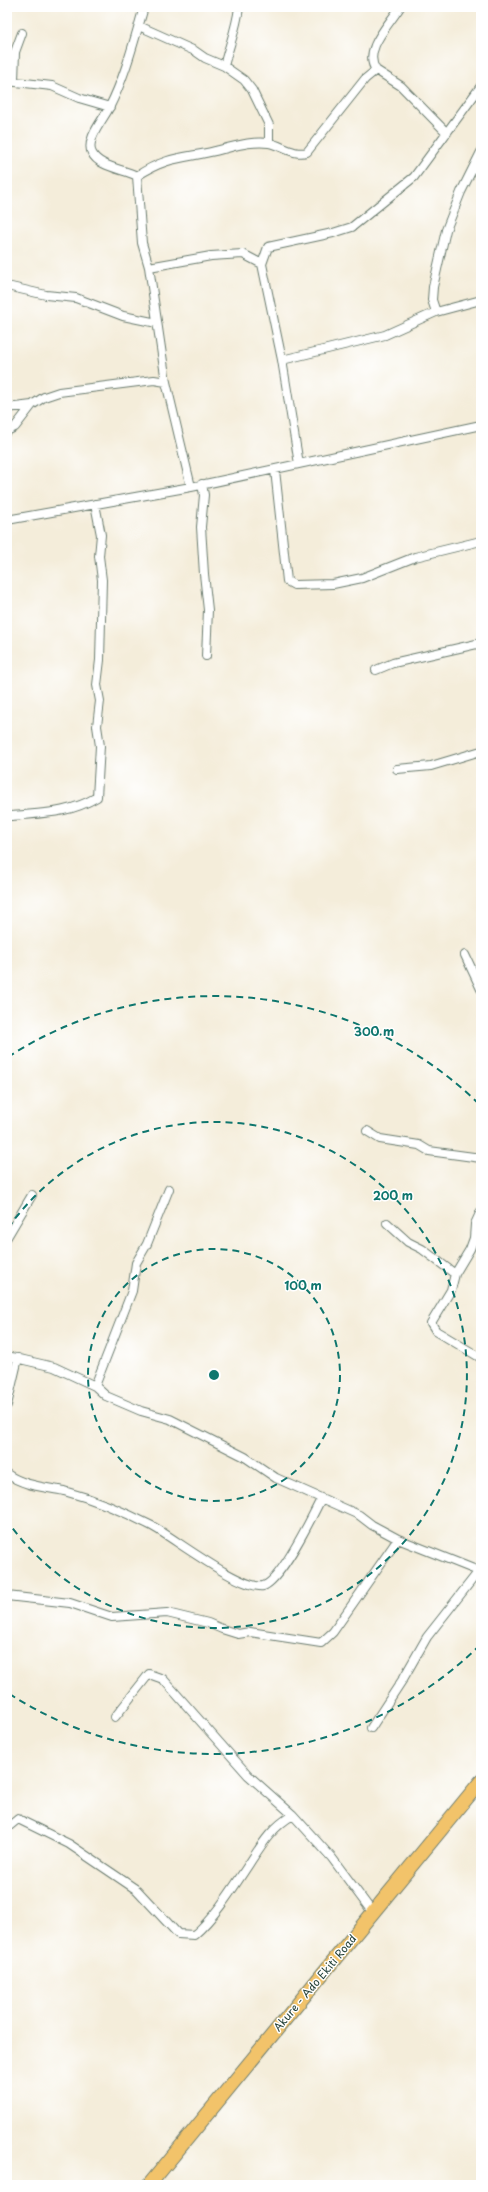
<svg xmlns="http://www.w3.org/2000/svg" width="488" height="2192" font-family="'Playpen Sans',sans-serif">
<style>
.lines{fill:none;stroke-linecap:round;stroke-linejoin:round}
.minor-casing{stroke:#6a7b6e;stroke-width:10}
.primary-casing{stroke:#6a7b6e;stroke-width:15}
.minor{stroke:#fff;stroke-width:8}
.primary{stroke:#f2c36a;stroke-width:13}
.ring{fill:none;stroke:#0f766e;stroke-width:2;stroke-dasharray:7 5}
.labels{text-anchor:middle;stroke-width:3;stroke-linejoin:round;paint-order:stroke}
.street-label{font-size:11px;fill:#1f3d34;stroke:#fff}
.centre{fill:#0f766e;stroke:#fff;stroke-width:2}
.ring-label{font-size:12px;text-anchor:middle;font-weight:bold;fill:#0f766e;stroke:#fff;stroke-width:3;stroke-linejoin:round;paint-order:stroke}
</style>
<rect width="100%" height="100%" fill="#fff"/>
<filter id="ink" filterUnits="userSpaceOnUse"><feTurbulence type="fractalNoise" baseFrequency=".025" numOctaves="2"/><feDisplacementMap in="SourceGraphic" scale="8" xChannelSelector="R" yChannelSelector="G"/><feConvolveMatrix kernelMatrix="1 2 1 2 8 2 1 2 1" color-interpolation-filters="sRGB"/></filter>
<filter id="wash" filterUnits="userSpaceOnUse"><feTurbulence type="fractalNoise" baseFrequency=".012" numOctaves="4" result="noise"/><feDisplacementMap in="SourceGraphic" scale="16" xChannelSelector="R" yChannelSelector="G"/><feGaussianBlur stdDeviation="0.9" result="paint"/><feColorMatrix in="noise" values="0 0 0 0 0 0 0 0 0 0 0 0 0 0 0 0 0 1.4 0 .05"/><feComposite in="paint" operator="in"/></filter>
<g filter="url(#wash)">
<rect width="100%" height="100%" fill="#f4edda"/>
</g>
<g filter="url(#ink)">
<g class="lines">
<!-- minor casing -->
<g class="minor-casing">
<path id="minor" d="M 400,7 C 390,24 362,50 376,70 L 401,86 L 447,133
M 139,26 L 195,51 L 205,58 L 224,66 L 244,80 L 252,90 L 269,125 L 269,143
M 224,66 C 229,46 237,27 239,7
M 7,81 L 52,86 L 79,98 L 110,107
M 14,81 L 15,52 L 22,33
M 137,176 L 142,243 L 149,267 L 166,382 L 191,487
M 137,176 C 170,154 188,159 223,149 C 239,145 252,141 269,143 C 281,145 294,156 307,152 L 365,79 L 376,70
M 137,176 C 123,169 99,167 92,153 C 85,140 103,120 109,108 C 125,77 134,41 144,7
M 149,267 L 211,256 L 243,254 L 262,264
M 7,286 L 46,295 L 76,298 L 123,316 L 157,323
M 436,312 L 432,300 L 433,287 L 446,230 L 461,192 L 481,152
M 282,360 L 385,335 L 436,312 L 481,300
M 7,408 L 32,405 L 44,397 L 59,392 L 154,380 L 166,382
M 7,431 L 15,427 L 32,405
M 299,464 L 282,360 L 262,264 L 268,247 L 333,233 L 352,227 L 414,177 L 481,86
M 275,470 L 287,581 L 294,585 L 333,584 L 362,578 L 415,557 L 481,541
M 202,484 L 204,495 L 201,527 L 204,574 L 208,610 L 206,656
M 7,520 L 191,487 L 481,425
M 376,670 L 393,663 L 481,643
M 397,769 L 431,766 L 481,751
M 7,815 L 11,816 C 42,813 69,814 97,797 L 100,746 L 97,726 L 100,701 L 97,685 L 100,660 L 102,580 L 99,556 L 101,535 L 95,504
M 465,955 L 481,989
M 367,1131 L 380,1139 L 419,1145 L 429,1151 L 481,1158
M 481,1211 L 475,1224 L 474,1238 L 470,1249 L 455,1274 L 451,1290 L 431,1323 L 436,1331 L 481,1358
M 387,1223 L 408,1242 L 422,1249 L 455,1274
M 7,1237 L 32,1195
M 7,1356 L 54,1367 L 95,1386 L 106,1396 L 141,1411 L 170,1419 L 245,1457 L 276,1478 L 359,1515 L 372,1525 L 398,1539 L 481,1572
M 95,1386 L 132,1291 L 136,1263 L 147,1244 L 169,1189
M 7,1405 L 18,1358
M 7,1474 C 24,1486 45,1487 64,1491 C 94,1499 125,1512 152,1526 C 174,1538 241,1590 263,1586 C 280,1582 312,1517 321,1499
M 7,1596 L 70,1603 L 112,1617 L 167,1613 L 208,1623 L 222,1629 L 238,1634 L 250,1632 L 321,1643 L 333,1632 L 398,1539
M 115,1717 L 149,1674 L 163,1679 L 248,1775 L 293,1815 L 332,1858 L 373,1913
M 371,1728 L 403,1679 L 427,1637 L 479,1571
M 7,1828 L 18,1819 L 69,1844 L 137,1890 L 178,1934 L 194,1935 C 216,1916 233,1888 249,1864 C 262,1844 272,1827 293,1815"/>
</g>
<!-- primary casing -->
<g class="primary-casing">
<path id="primary" d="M 149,2185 L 481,1781"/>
</g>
<!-- minor -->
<use href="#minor" class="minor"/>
<!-- primary -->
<use href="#primary" class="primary"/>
</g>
</g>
<!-- distance rings -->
<g class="ring">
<circle cx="214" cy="1375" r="126"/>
<path d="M8 1228A253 253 0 1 1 8 1522"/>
<path d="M480 1645A379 379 0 0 1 8 1693M8 1057A379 379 0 0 1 480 1105"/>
</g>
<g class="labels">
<!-- street labels -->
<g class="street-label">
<text transform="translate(315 1983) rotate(-50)" y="4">Akure - Ado Ekiti Road</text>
</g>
</g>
<circle cx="214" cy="1375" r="6" class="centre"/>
<g class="ring-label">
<text x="374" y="1036">300 m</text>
<text x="393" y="1200">200 m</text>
<text x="303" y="1290">100 m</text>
</g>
<!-- margin -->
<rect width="488" height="2192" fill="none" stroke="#fff" stroke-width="24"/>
</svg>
